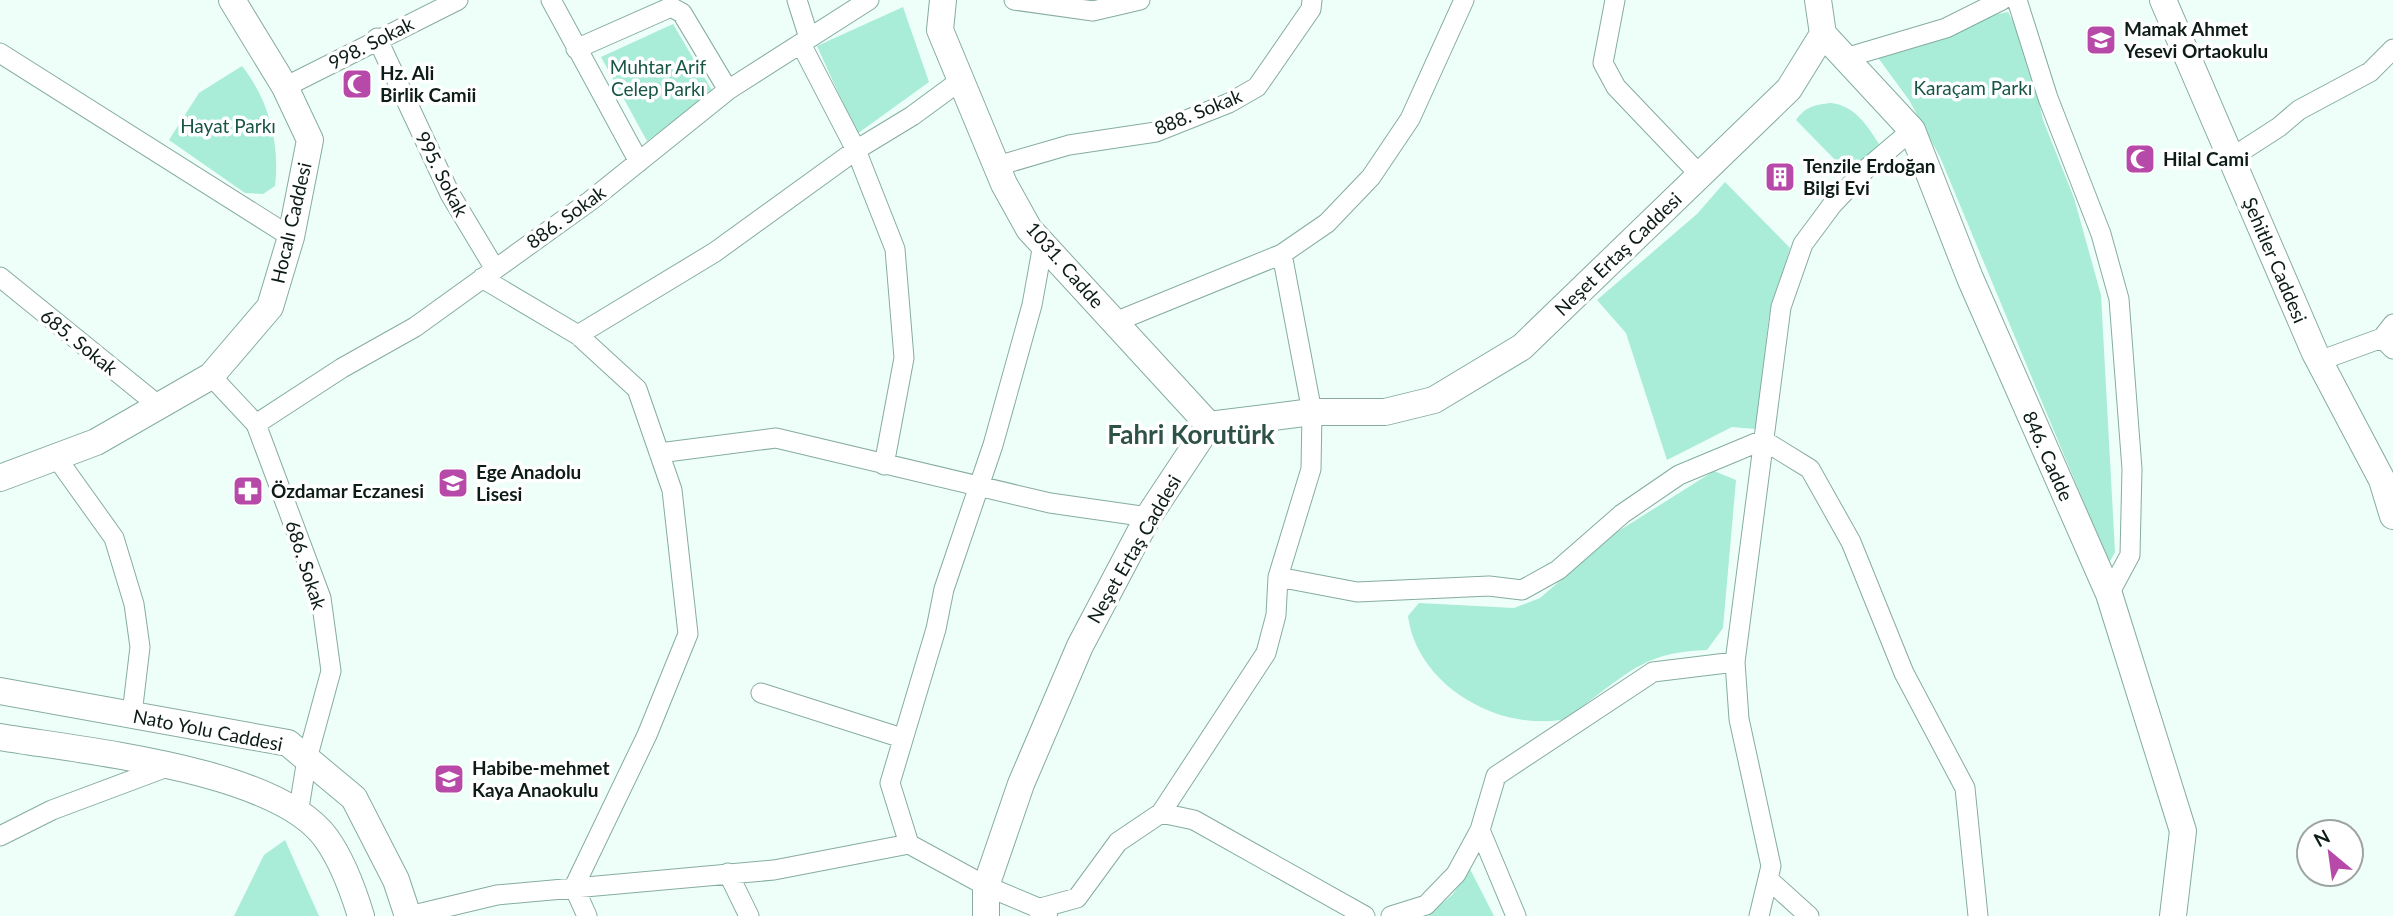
<svg xmlns="http://www.w3.org/2000/svg" width="2393" height="916" font-family="Lato,sans-serif">
<style>
.green{fill:#a9ecd8}
.lines{fill:none;stroke-linecap:round;stroke-linejoin:round}
.street-casing{stroke:#86aca0;stroke-width:21}
.secondary-casing{stroke:#86aca0;stroke-width:28}
.street{stroke:#fff;stroke-width:19}
.secondary{stroke:#fff;stroke-width:26}
.labels{text-anchor:middle;stroke-width:7;stroke-linejoin:round;paint-order:stroke}
.poi-label{font-size:19px;font-weight:bold;fill:#0d1c17;stroke:#fff;text-anchor:start}
.street-label{font-size:19px;fill:#0d1c17;stroke:#fff}
.park-label{font-size:19px;fill:#185547;stroke:#fff}
.district-label{font-size:26px;font-weight:bold;fill:#2f5248;stroke:#fff}
</style>
<rect width="100%" height="100%" fill="#eefef9"/>
<!-- green -->
<path class="green" d="M 903,7 L 929,82 L 857,134 L 817,46 Z
M 2008,12 L 2027,49 L 2043,120 L 2074,198 L 2101,295 L 2115,552 L 2109,563 L 1940,157 L 1909,100 L 1876,55 L 1973,19 Z
M 673,24 L 713,92 L 647,141 L 601,57 Z
M 242,66 C 269,100 280,143 275,186 L 263,194 L 245,193 L 169,140 L 199,93 Z
M 1831,103 C 1855,106 1867,125 1879,144 L 1848,173 L 1796,120 C 1806,106 1815,105 1831,103 Z
M 1725,182 L 1790,248 L 1769,317 L 1756,429 L 1732,427 L 1667,460 L 1626,333 L 1597,300 L 1697,214 Z
M 1714,471 L 1736,480 L 1723,628 L 1707,650 C 1648,652 1633,669 1588,702 C 1580,708 1570,719 1561,720 C 1495,730 1417,684 1408,616 L 1419,603 L 1514,608 L 1540,598 L 1617,532 Z
M 285,840 L 319,916 L 234,916 L 264,855 Z
M 1470,869 L 1494,916 L 1428,916 L 1453,894 Z"/>
<g class="lines">
<!-- street casing -->
<g class="street-casing">
<path id="street" d="M 551,0 L 639,162
M 797,0 L 809,38
M 1014,0 L 1093,11 L 1140,0
M 1615,0 L 1603,63 L 1616,87 L 1700,175
M 2017,0 L 2048,98 L 2101,234 L 2119,299 L 2132,469 L 2130,555 L 2109,594
M 377,38 L 450,194 L 495,269
M 801,44 L 856,150 L 895,249 L 904,358 L 884,465
M 576,49 L 671,7 L 682,13 L 728,90
M 0,53 L 291,237
M 1845,58 L 1946,28 L 2002,0
M 285,87 L 458,0
M 2231,158 L 2279,127 L 2299,110 L 2370,72 L 2393,49
M 997,166 L 1069,145 L 1156,132 L 1229,103 L 1257,87 L 1311,9 L 1312,0
M 0,277 L 159,406
M 482,278 L 578,335 L 637,389 L 672,490 L 688,634 L 647,735 L 574,887 L 587,916
M 1115,322 L 1282,254 L 1327,223 L 1371,177 L 1410,119 L 1464,0
M 578,335 L 715,252 L 856,150 L 912,116 L 961,80
M 2382,338 L 2393,324
M 2319,361 L 2382,338 L 2393,349
M 211,376 L 256,424 L 321,598 L 331,671 L 307,759 L 298,814
M 256,424 L 342,368 L 415,327 L 590,201 L 728,90 L 869,0
M 1763,440 L 1810,469 L 1851,542 L 1904,673 L 1965,788 L 1978,916
M 659,453 L 776,438 L 1050,503 L 1148,517
M 56,457 L 114,538 L 134,604 L 140,647 L 132,714
M 1278,577 L 1357,592 L 1489,586 L 1522,590 L 1558,570 L 1622,514 L 1679,475 L 1763,440
M 761,693 L 902,738
M 1161,813 L 1194,820 L 1365,916
M 1480,830 L 1516,916
M 0,836 L 52,810 L 167,767
M 909,844 L 890,783 L 936,629 L 944,589 L 993,445 L 1032,305 L 1043,244
M 728,873 L 749,916
M 1768,879 L 1809,916
M 1037,909 L 1077,898 L 1118,842 L 1161,813 L 1266,653 L 1276,615 L 1278,577 L 1311,469 L 1312,412 L 1282,254
M 409,916 L 497,895 L 774,870 L 909,844 L 986,886 L 1048,912
M 1391,916 L 1426,905 L 1456,874 L 1480,830 L 1496,776 L 1653,672 L 1735,662
M 1759,916 L 1771,866 L 1739,719 L 1735,662 L 1781,307 L 1803,244 L 1832,205 L 1865,170 L 1912,130"/>
</g>
<!-- secondary casing -->
<g class="secondary-casing">
<path id="secondary" d="M 943,0 L 940,30 L 1004,184 L 1029,229 L 1209,425
M 2163,0 L 2315,353 L 2382,480 L 2393,516
M 1823,34 L 1912,130 L 1970,278 L 2109,594 L 2183,831 L 2173,916
M 0,478 L 96,442 L 211,376 L 270,307 L 291,237 L 310,140 L 285,87 L 232,0
M 0,691 L 288,743 L 354,798 L 396,880 L 408,916
M 0,737 C 83,751 276,769 326,838 C 342,860 353,890 361,916
M 986,916 L 986,886 L 1021,784 L 1080,646 L 1148,517 L 1209,425 L 1312,412 L 1385,412 L 1434,400 L 1522,347 L 1789,89 L 1823,34 L 1818,0"/>
</g>
<!-- street -->
<use href="#street" class="street"/>
<!-- secondary -->
<use href="#secondary" class="secondary"/>
</g>
<!-- icons -->
<defs>
<g id="school-square" transform="scale(1.575)"><rect x="-9" y="-9" width="18" height="18" rx="4" fill="#b74aa9" stroke="#fff"/><path d="M0-5L7-2L0 1L-7-2ZM-4 1L0 2.5L4 1V4Q0 6-4 4Z" fill="#fff"/></g>
<g id="mosque-square" transform="scale(1.575)"><rect x="-9" y="-9" width="18" height="18" rx="4" fill="#b74aa9" stroke="#fff"/><path d="M3.5-4.9A6 6 0 1 0 3.5 4.9A5 5 0 1 1 3.5-4.9Z" fill="#fff"/></g>
<g id="building-square" transform="scale(1.575)"><rect x="-9" y="-9" width="18" height="18" rx="4" fill="#b74aa9" stroke="#fff"/><path d="M-4-6H4V6H1V3H-1V6H-4ZM-2.5-4.3h1.7v1.8h-1.7ZM.8-4.3h1.7v1.8H.8ZM-2.5-1h1.7V.8h-1.7ZM.8-1h1.7V.8H.8Z" fill="#fff"/></g>
<g id="pharmacy-square" transform="scale(1.575)"><rect x="-9" y="-9" width="18" height="18" rx="4" fill="#b74aa9" stroke="#fff"/><path d="M-2-6h4v4h4v4h-4v4h-4v-4h-4v-4h4Z" fill="#fff"/></g>
</defs>
<g fill-rule="evenodd">
<use href="#school-square" x="2101" y="40"/>
<use href="#mosque-square" x="357" y="84"/>
<use href="#mosque-square" x="2140" y="159"/>
<use href="#building-square" x="1780" y="177"/>
<use href="#school-square" x="453" y="483"/>
<use href="#pharmacy-square" x="248" y="491"/>
<use href="#school-square" x="449" y="779"/>
</g>
<g class="labels">
<!-- poi labels -->
<g class="poi-label">
<text x="2124" y="36">Mamak Ahmet<tspan x="2124" dy="22">Yesevi Ortaokulu</tspan></text>
<text x="380" y="80">Hz. Ali<tspan x="380" dy="22">Birlik Camii</tspan></text>
<text x="2163" y="166">Hilal Cami</text>
<text x="1803" y="173">Tenzile Erdoğan<tspan x="1803" dy="22">Bilgi Evi</tspan></text>
<text x="476" y="479">Ege Anadolu<tspan x="476" dy="22">Lisesi</tspan></text>
<text x="271" y="498">Özdamar Eczanesi</text>
<text x="472" y="775">Habibe-mehmet<tspan x="472" dy="22">Kaya Anaokulu</tspan></text>
</g>
<!-- street labels -->
<g class="street-label">
<text transform="translate(371 43) rotate(-27)" y="7">998. Sokak</text>
<text transform="translate(1198 112) rotate(-22)" y="7">888. Sokak</text>
<text transform="translate(442 174) rotate(63)" y="7">995. Sokak</text>
<text transform="translate(566 217) rotate(-36)" y="7">886. Sokak</text>
<text transform="translate(291 223) rotate(-77)" y="7">Hocalı Caddesi</text>
<text transform="translate(1618 254) rotate(-44)" y="7">Neşet Ertaş Caddesi</text>
<text transform="translate(2275 260) rotate(67)" y="7">Şehitler Caddesi</text>
<text transform="translate(1065 265) rotate(49)" y="7">1031. Cadde</text>
<text transform="translate(79 342) rotate(39)" y="7">685. Sokak</text>
<text transform="translate(2048 456) rotate(66)" y="7">846. Cadde</text>
<text transform="translate(1134 549) rotate(-60)" y="7">Neşet Ertaş Caddesi</text>
<text transform="translate(306 565) rotate(72)" y="7">686. Sokak</text>
<text transform="translate(208 730) rotate(11)" y="7">Nato Yolu Caddesi</text>
</g>
<!-- park labels -->
<g class="park-label">
<text x="658" y="74">Muhtar Arif<tspan x="658" dy="22">Celep Parkı</tspan></text>
<text x="1973" y="95">Karaçam Parkı</text>
<text x="228" y="133">Hayat Parkı</text>
</g>
<!-- district labels -->
<g class="district-label">
<text x="1191" y="444">Fahri Korutürk</text>
</g>
</g>
<!-- north arrow -->
<g transform="translate(2330 853) rotate(331)"><circle r="33" fill="#ffffff" stroke="#9ea4a2" stroke-width="2"/>
<path d="M0-5L12 26L0 18L-12 26Z" fill="#b74aa9"/>
<text y="-10" font-size="19" font-weight="bold" text-anchor="middle" fill="#0d1c17">N</text>
</g>
</svg>
